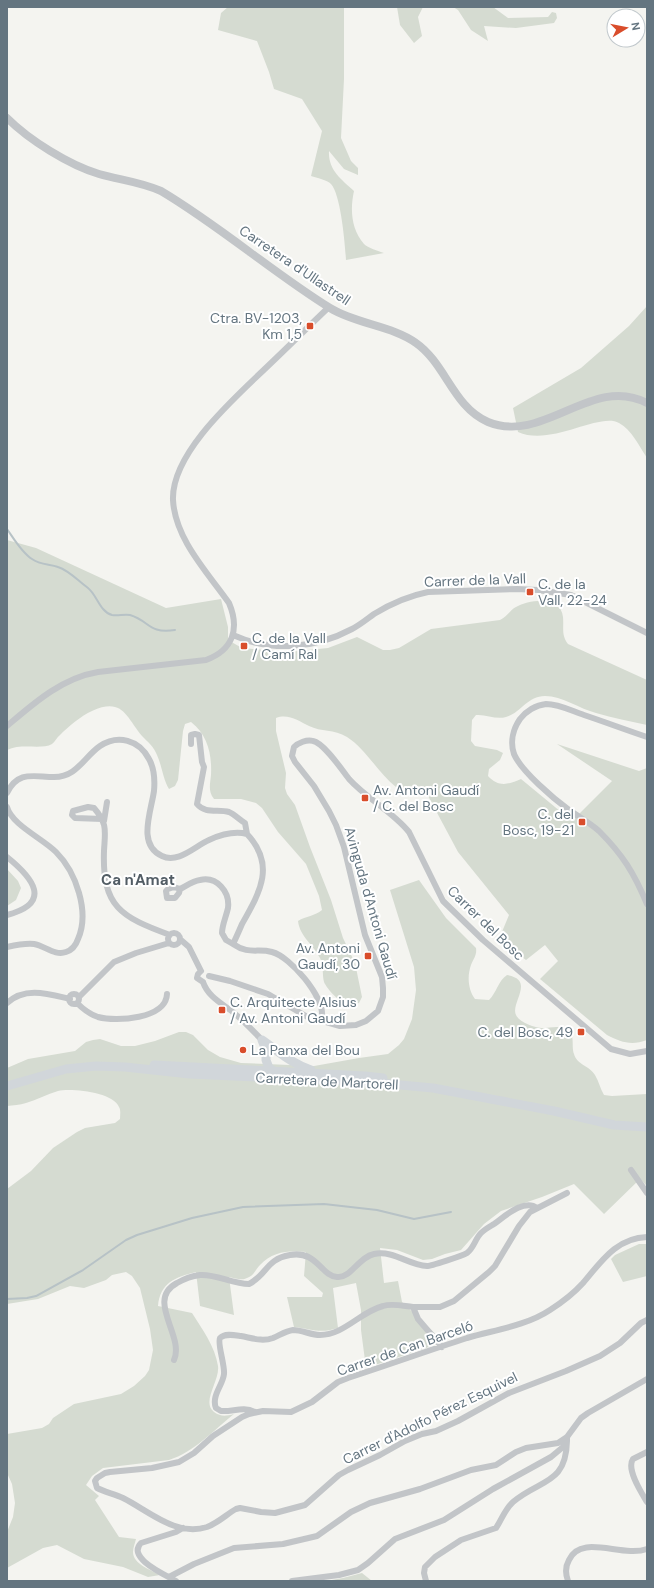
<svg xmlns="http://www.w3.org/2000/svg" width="654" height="1588" font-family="'DM Sans',sans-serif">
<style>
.green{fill:#d5dbd1}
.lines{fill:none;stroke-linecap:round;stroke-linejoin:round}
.stream{stroke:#b7c2c6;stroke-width:2}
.minor{stroke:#c2c5c8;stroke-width:6}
.tertiary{stroke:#c2c5c8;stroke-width:8}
.secondary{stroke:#d1d6da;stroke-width:9}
.poi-dot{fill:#d94d2b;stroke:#fff;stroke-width:1.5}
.labels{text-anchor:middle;stroke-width:4;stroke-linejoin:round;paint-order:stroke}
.street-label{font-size:14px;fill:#647580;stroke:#fff}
.poi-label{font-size:14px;fill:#647580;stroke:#fff;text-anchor:start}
.neighbourhood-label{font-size:15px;font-weight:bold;fill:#525d65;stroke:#fff}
</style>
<rect width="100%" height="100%" fill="#f4f4f0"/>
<!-- green -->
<path class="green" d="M 228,7 L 344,7 L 344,79 L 341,138 L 351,161 L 358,168 L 358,175 L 344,169 L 329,151 C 328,170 341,179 354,191 C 350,209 351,229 364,244 C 368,248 378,251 384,253 L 346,260 C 345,244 341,195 331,184 C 327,180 317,178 311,176 L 322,131 L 302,99 L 274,89 L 269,72 L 257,41 L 218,30 L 221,13 Z
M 397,7 L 423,7 L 418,17 L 422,36 L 414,43 L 400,25 Z
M 453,7 L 493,7 L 508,18 L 548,17 L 552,12 L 556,13 L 557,18 L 554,23 L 516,28 L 484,26 L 488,41 L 471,30 L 458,10 Z
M 647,306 L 647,458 C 639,446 632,430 619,423 C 599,412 551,447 518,432 L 513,408 L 581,368 L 629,326 Z
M 7,540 L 36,548 L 166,608 L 221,599 L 228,627 L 228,640 L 242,648 L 288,652 L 328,648 L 357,637 L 383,650 L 390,650 L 399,648 L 431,629 L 500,620 C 507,617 510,610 516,607 C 530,599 561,595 563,617 C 564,628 561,635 568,644 L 647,680 L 647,725 C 630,721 613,718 596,713 C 580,709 562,696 545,696 C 527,696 521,713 506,717 C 496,720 486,714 476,715 L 472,720 L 471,741 L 475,746 L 497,750 L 503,753 L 500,760 L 489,769 L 488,776 C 498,787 508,785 521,779 L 572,821 L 612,781 L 557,744 L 639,771 L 647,768 L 647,1040 C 631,1046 621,1042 607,1035 L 540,979 L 558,961 L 545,945 L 526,960 L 499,939 L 509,915 L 458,852 L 427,794 C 420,794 415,797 409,795 C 404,794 400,790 396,787 C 378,773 366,749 347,737 C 334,729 321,732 309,726 C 299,721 288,713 276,718 L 276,731 L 286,773 L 285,788 L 287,794 L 295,805 L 310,847 L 331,900 L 343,938 L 355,963 L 362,997 L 359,1003 C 354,1004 351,1005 346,1003 C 339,1002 327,989 324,982 C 322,974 324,966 320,958 C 313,944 300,937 298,921 C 306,916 315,916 322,910 L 319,896 L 306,864 L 278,832 L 262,808 L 256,803 L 241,799 L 214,799 C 208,791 210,785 211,775 C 212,755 208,735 191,722 L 185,724 L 183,731 L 178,780 L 175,786 L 169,789 C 163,779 162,766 157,755 C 154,747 148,742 142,736 C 126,717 123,697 92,711 C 81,716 69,726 60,735 C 57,737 55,742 52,744 C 42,750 21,743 7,750 Z
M 7,869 L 18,881 L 21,888 L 16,900 L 7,906 Z
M 419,880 L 446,918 L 476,948 C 477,955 474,958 471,965 C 467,976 468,990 475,999 L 489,1000 C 497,992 498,981 507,975 C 536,980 510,1003 516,1015 C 519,1022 535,1028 542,1028 C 550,1028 559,1025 566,1029 C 576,1034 571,1045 574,1054 C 577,1065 590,1066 595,1075 C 599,1082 600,1088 604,1095 L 612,1096 L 647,1094 L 647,1186 L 640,1179 L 604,1214 L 574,1184 L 542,1197 L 501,1211 L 484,1224 L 461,1250 L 445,1254 L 432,1259 L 423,1260 L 397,1250 L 380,1248 L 384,1283 L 398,1281 L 402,1302 L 444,1342 L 366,1368 L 361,1330 L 361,1310 L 356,1283 L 333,1288 L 338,1328 C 319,1334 313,1329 294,1327 L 287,1297 L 322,1297 L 323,1293 L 304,1276 L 306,1252 C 289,1250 272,1252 260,1265 C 255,1270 254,1276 247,1278 C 242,1281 235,1278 229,1277 L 234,1315 L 200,1306 L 196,1272 C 175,1277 160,1283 158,1306 L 192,1313 C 202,1329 215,1346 218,1366 C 220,1381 201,1402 214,1412 C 221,1417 226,1416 234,1414 C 214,1430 194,1452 169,1460 L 103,1468 L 92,1476 L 86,1485 L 99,1496 L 95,1500 L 119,1537 L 136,1539 C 135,1543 133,1548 133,1552 C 133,1564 151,1570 160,1575 L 148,1577 L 123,1567 L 84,1559 L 57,1545 L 43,1548 L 7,1568 L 7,1532 L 13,1517 L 15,1503 L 12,1484 L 7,1473 L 7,1434 L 42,1428 L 49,1424 L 53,1418 L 74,1404 L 121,1394 L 134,1386 L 145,1376 L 149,1370 L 153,1350 L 150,1329 L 140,1288 L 132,1276 L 126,1272 L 112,1275 L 106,1280 L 84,1288 L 70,1286 L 38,1299 L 7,1304 L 7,1189 L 31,1171 L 53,1148 L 77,1132 L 85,1128 L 115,1123 L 120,1119 C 120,1115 121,1110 119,1107 C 113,1092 71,1088 58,1091 C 47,1094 37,1100 26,1103 C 20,1105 13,1105 7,1106 L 7,1068 L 28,1059 L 75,1051 L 86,1042 L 93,1040 L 100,1039 L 121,1046 L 135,1046 L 155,1041 L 179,1032 L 186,1032 L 193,1035 L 208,1050 L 220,1057 L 241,1063 L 314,1066 L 359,1058 L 388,1054 L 399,1045 L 404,1039 L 412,1019 L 416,990 L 414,967 L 390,890 Z
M 639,1244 L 647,1244 L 647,1276 L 623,1282 L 611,1259 L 615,1255 Z
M 362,1573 L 372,1581 L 326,1581 L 343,1578 Z"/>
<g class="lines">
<!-- stream -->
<path class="stream" d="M 7,529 C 14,539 22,553 32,559 C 40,565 50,564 58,567 C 70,571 78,581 88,588 C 97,595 100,612 112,615 C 118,616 124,614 130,615 C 150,621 148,634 175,630
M 7,1299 L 27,1298 L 36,1296 L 83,1270 L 126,1240 L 137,1235 L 192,1218 L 243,1207 L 324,1204 L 377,1210 L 414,1219 L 451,1212"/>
<!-- minor -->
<path class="minor" d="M 233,635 C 270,652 315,649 352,629 C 360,625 367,619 374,614 C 392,603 408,596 428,592 L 517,589 L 538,590 L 558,593 L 571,595 L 647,633
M 7,726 C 34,703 62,678 98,672 L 206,660 C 233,650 240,629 229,603 C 208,573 175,539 173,500 C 171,452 238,395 270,364 C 290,345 309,326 329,307
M 647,737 C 626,730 605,722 584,715 C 572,711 559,704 546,704 C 536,705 526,711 520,719 C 513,729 510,742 514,754 C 521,771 554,799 569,810 C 579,817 590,823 599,831 C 623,855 634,873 647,904
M 191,744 L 191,735 L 195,734 L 199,735 L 202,762 L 204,767 L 197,804 C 205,814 218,809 229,812 C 234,814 240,820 245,823 L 247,834
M 7,793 C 18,770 34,777 54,777 C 77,777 84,757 100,746 C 118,734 139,740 149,759 C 154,768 155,780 154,791 C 151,812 137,845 162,856 C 178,864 195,846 209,840 C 220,835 235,831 247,834 C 276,865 260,892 242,924 C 239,931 236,938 233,944 C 249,955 257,948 272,952 C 291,957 324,997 322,1016
M 7,807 C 12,825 42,838 56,852 C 76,872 90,912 78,939 C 76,945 72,950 66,952 C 55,956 45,946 34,944 C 25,943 16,945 7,947
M 102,819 L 75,818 L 72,815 L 73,811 L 88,807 L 94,808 C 108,824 105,831 104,851 C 102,907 121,917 170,935
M 104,821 L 107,802
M 7,857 C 33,878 53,903 7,915
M 180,889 L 174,887 L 168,889 L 166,891 L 167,898 L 175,898 L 179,893 L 180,889 C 186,886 193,881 200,880 C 217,876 230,892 228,908 C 226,917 222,925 222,933 L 226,940 L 233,944
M168 939a6 6 0 1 1 12 0a6 6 0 1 1-12 0Z
M 181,940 L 189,947 L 201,971
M 201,971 L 198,974 L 197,978 L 203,982
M 209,976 L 230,981 L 268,994 L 311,1019 L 317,1020
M 203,982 C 208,997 223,1004 234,1013 C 244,1021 253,1031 262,1040
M69 999a5 5 0 1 1 10 0a5 5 0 1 1-10 0Z
M 79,997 L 114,962 L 136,953 L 169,943
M 7,1003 C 25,986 49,994 70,999
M 77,1003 C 83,1009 89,1014 98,1017 C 116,1022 166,1019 167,994
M 326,1022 L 340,1026 L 356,1025 L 366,1021 L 378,1011 L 383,997 L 383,988 L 382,977 L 365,935 L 344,847 L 336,825 L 329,811 L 314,786 L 295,762 L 292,756 L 294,747 C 298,743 307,739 313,741 C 324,743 342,770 349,779 C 367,799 392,811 409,832 L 443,901 L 483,940 L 611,1049 L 630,1054 L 647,1051
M 631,1170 L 647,1193
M 647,1237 C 616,1238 601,1262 583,1283 C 574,1293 561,1303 550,1310 C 526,1326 494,1330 467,1338 C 427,1351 388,1365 348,1378 L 338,1382 L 312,1402 L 291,1412 L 263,1411 L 249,1414 L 242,1417 L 213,1436 L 194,1453 L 179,1462 L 152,1468 L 110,1472 L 105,1473 L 97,1478 L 95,1481 L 97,1488 C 105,1492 114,1494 123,1498 C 149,1511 176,1537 207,1527 C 218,1523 227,1514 236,1509 L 240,1508 L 261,1512 L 275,1513 L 305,1505 L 339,1475 L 348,1470 L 380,1455 L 405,1441 L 422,1434 L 436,1431 L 458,1421 L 509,1393 L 566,1371 L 600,1356 L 620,1343 L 641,1323 L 647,1320
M 413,1307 L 440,1307 L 454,1301 L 489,1272 L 495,1266 L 519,1226 L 530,1212 L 567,1193
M 174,1360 C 185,1336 145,1300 177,1283 C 184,1279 192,1276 200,1275 C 217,1274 232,1284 249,1284 C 267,1275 266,1259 290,1255 C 317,1250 321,1276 337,1277 C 350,1279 359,1257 374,1254 C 394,1250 408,1265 427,1266 C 431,1266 462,1256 467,1253 C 474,1248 475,1239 481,1233 C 485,1229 489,1227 494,1224 C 504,1217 524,1198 537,1208
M 255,1412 C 243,1406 233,1412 221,1411 L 216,1408 C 211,1396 223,1385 224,1374 C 225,1365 217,1343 220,1338 C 225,1333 234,1335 241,1336 C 252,1338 262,1342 273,1338 C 280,1335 286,1331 293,1330 C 302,1330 311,1335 320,1335 C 344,1335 360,1312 383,1306 C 392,1303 403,1306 413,1307 L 418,1319 L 442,1347
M 647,1452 L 633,1459 C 626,1469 641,1492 647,1502
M 169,1577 L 194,1564 L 234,1548 L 283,1544 L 317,1536 L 351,1512 L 370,1503 L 420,1489 L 471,1470 L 496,1465 L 516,1452 L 526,1448 L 558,1443 L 567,1437 L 581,1418 L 588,1413 L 647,1379
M 176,1581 C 166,1575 126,1558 141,1543 L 176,1532 L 183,1528
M 292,1581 L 339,1575 L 358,1570 L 368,1563 L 395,1539 L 444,1520 L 493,1489 L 551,1457 L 563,1447 L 567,1441 L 567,1437
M 426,1581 L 424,1573 L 425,1567 L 435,1557 L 461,1540 L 493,1529 L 496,1528 C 502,1519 505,1509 513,1502 C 540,1479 566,1485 567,1441
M 568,1581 C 565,1573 565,1567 569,1560 C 581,1533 622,1558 647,1549"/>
<!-- tertiary -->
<path class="tertiary" d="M 7,118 C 29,140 69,165 99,174 C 120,180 141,182 161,191 C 220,226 272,272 330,308 C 356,324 393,326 416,343 C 446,364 453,407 488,422 C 544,445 592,374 647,403"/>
<!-- secondary -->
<path class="secondary" d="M 262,1040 C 278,1051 292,1064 311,1070
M 262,1040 L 266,1050 L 266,1060 L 269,1068 L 277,1073
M 154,1065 L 365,1076 L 383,1078
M 7,1086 L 66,1069 L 96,1066 L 125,1067 L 190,1074 L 368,1082 L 433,1088 L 554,1111 L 614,1125 L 647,1127"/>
</g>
<!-- markers -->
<g class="poi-dot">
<rect x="306" y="322" width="8" height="8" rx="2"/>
<rect x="526" y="588" width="8" height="8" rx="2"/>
<rect x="240" y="642" width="8" height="8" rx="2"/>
<rect x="361" y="794" width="8" height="8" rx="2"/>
<rect x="578" y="818" width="8" height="8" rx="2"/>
<rect x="364" y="952" width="8" height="8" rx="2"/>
<rect x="218" y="1006" width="8" height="8" rx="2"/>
<rect x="577" y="1028" width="8" height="8" rx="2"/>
<circle cx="243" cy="1050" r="4"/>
</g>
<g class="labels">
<!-- street labels -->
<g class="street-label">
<text transform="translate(295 265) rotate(34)" y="5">Carretera d'Ullastrell</text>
<text transform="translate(475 580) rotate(-2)" y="5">Carrer de la Vall</text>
<text transform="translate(371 903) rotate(74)" y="5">Avinguda d'Antoni Gaudí</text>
<text transform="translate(486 923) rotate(44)" y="5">Carrer del Bosc</text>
<text transform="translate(327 1081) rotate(3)" y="5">Carretera de Martorell</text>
<text transform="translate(405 1348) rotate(-19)" y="5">Carrer de Can Barceló</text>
<text transform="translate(430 1418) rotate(-26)" y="5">Carrer d'Adolfo Pérez Esquivel</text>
</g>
<!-- poi labels -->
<g class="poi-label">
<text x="302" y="323" text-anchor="end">Ctra. BV-1203,<tspan x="302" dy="16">Km 1,5</tspan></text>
<text x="538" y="589">C. de la<tspan x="538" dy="16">Vall, 22-24</tspan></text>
<text x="252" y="643">C. de la Vall<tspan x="252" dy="16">/ Camí Ral</tspan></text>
<text x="373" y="795">Av. Antoni Gaudí<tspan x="373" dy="16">/ C. del Bosc</tspan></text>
<text x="574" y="819" text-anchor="end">C. del<tspan x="574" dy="16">Bosc, 19-21</tspan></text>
<text x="360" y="953" text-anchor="end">Av. Antoni<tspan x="360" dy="16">Gaudí, 30</tspan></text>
<text x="230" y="1007">C. Arquitecte Alsius<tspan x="230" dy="16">/ Av. Antoni Gaudí</tspan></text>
<text x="573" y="1037" text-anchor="end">C. del Bosc, 49</text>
<text x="251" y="1055">La Panxa del Bou</text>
</g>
<!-- neighbourhood labels -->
<g class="neighbourhood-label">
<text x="138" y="885">Ca n'Amat</text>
</g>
</g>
<!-- border -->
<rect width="654" height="1588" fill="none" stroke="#647580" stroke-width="16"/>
<!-- north arrow -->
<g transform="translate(626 28) rotate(80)"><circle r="19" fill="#ffffff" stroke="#c1c8cc"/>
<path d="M0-3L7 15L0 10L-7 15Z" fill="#d94d2b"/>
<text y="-6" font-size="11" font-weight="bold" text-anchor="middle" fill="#647580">N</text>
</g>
</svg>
